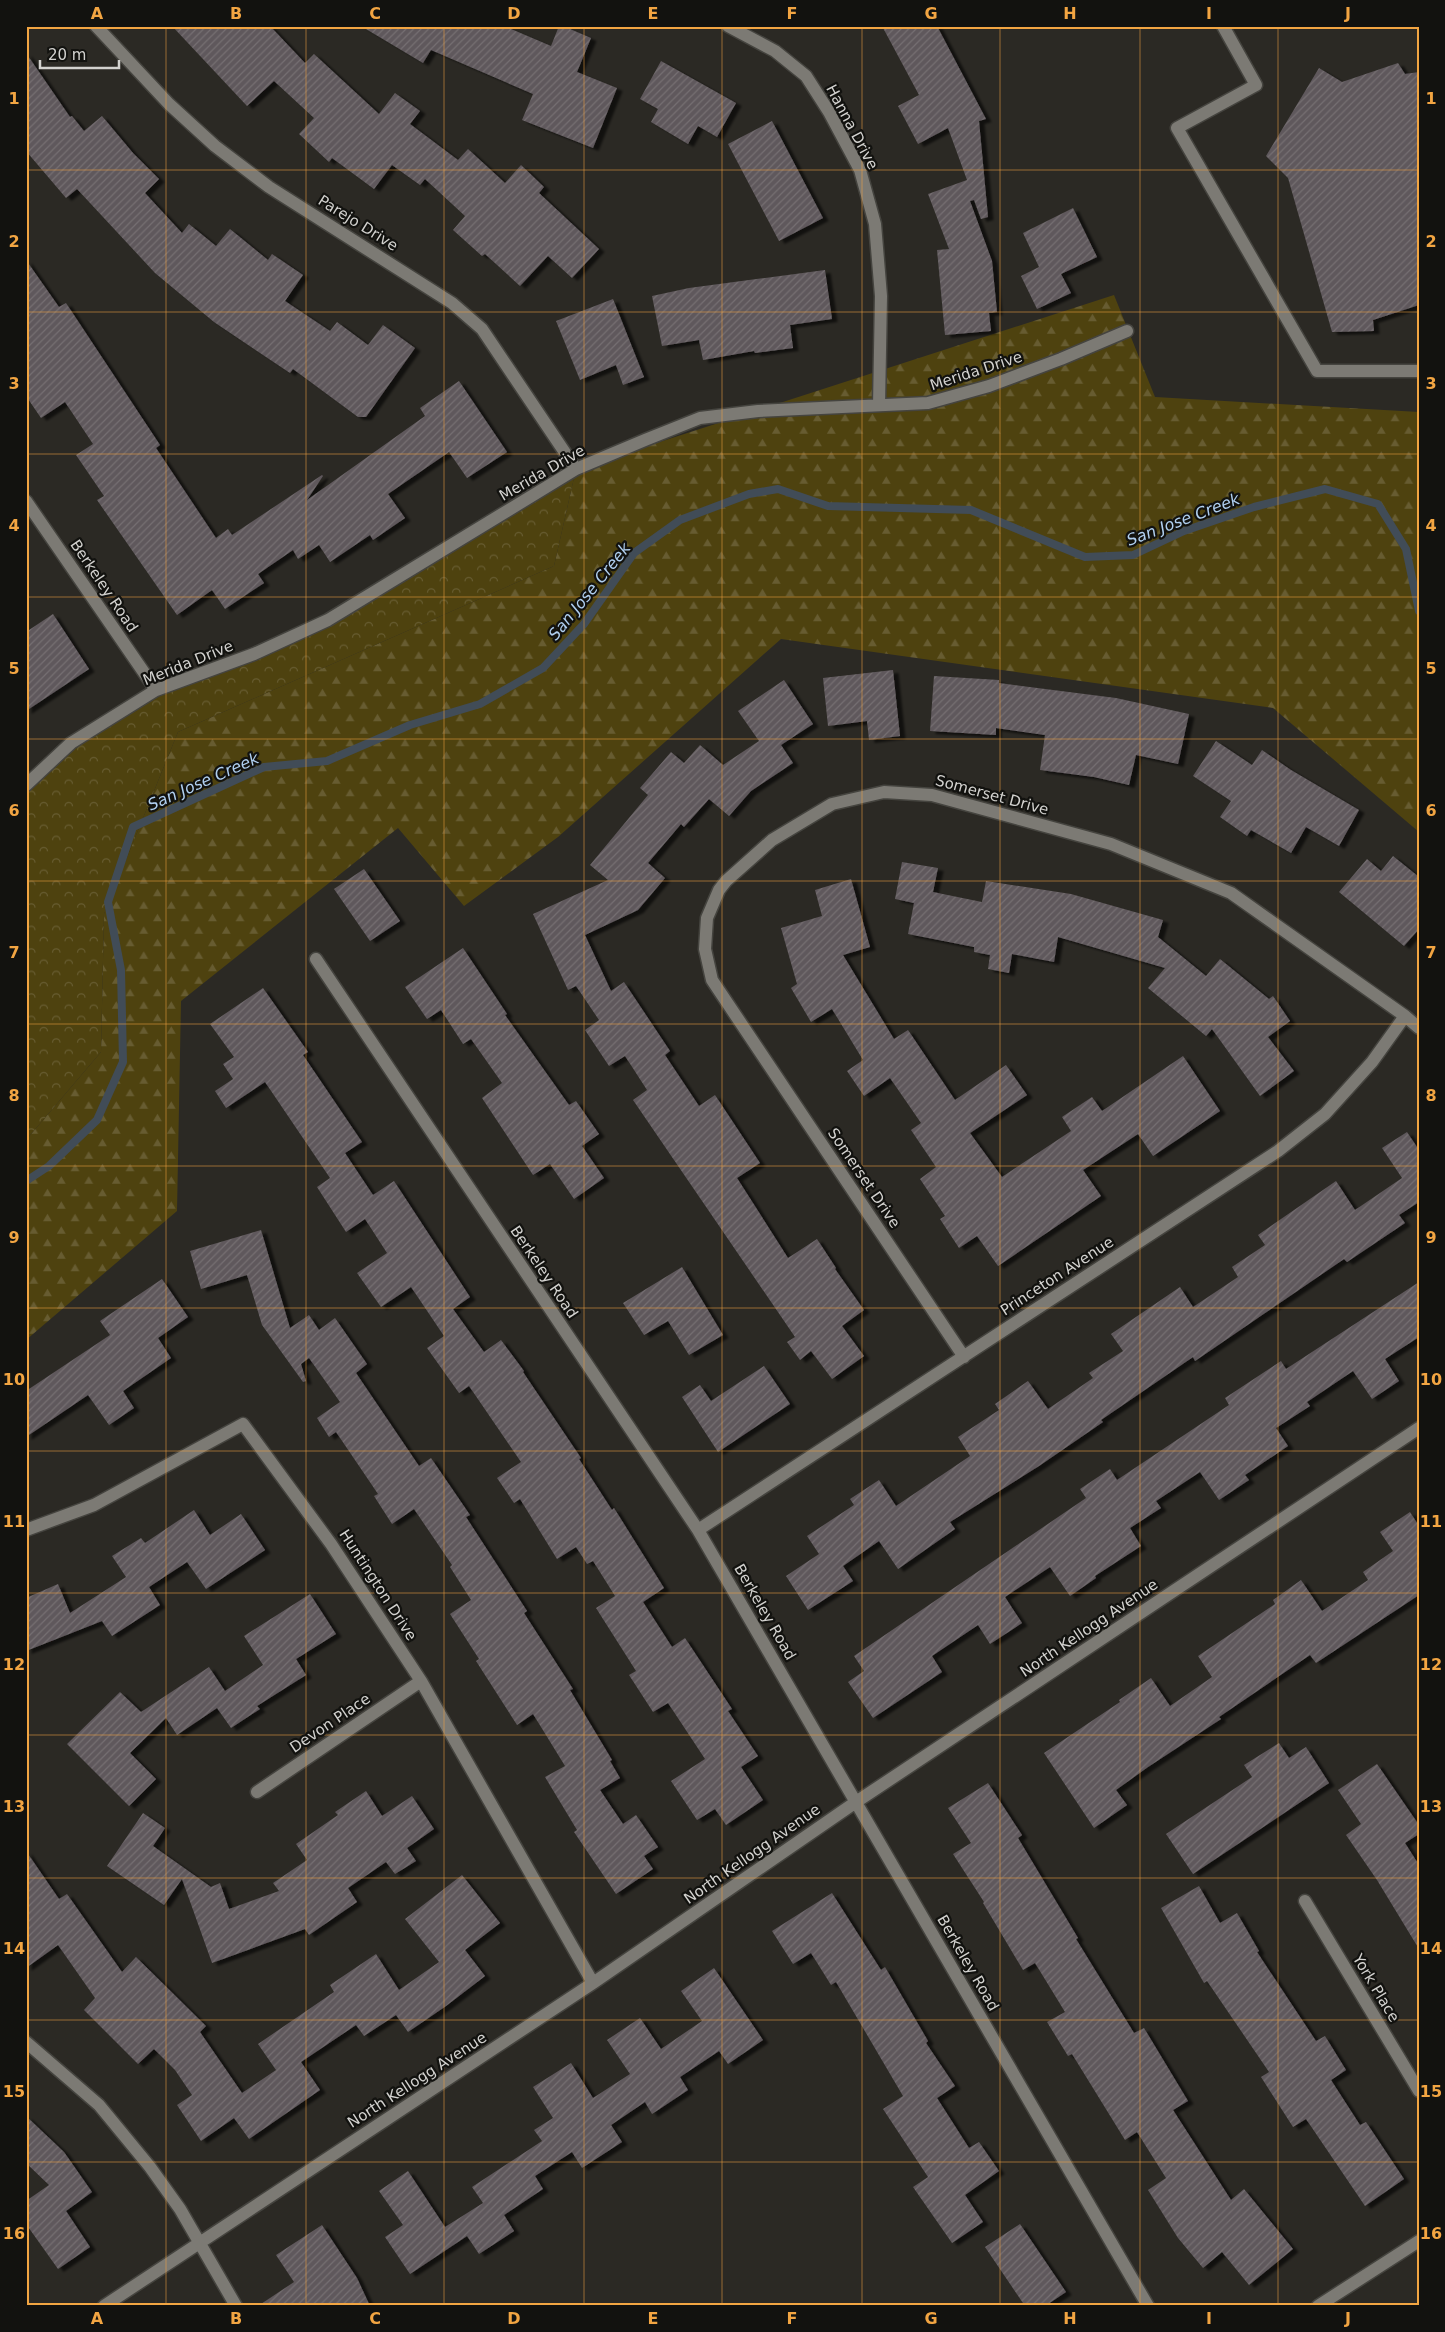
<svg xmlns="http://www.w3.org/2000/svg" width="1445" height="2332" font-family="'DejaVu Sans',sans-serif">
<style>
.forest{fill:url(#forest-firs)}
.park{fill:url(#park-crowns)}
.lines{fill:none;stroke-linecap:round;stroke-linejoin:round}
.stream{stroke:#414c57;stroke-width:8}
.building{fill:url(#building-hatch);filter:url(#shadow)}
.minor-casing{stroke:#45443f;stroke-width:15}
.minor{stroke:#7c7a74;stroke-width:12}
.grid{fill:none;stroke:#f2a542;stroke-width:1;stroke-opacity:0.55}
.labels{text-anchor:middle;stroke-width:4.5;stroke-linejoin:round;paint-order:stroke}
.street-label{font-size:15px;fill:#d3d2cf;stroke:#12120f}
.water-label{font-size:16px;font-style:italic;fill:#b0cfef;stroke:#12120f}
.neatline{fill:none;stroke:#f2a542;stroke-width:2}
.grid-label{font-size:16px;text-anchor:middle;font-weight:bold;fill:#f2a542}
</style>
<defs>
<pattern id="forest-firs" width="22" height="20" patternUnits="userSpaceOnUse" patternTransform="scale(1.25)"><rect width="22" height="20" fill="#4e420f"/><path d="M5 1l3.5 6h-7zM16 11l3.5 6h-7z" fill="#675c31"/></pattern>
<pattern id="park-crowns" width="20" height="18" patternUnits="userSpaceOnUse" patternTransform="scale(1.25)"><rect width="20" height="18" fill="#4e420f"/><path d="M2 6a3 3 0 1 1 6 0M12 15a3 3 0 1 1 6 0" fill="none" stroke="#675c31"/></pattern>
<pattern id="building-hatch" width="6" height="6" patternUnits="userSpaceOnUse" patternTransform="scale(1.25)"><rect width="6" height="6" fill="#5f585c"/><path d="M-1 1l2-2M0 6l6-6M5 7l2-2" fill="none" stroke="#756f72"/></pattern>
<filter id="shadow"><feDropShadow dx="5.5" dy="3" stdDeviation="1" flood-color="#0009"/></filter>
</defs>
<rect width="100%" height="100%" fill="#2b2924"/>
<!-- forest -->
<path class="forest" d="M 1114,295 L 1155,397 L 1419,412 L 1419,832 L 1273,708 L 781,639 L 558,837 L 464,906 L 398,828 L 181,1001 L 177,1211 L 26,1340 L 26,1140 L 101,1052 L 104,914 L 178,732 L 554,566 L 576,469 Z"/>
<!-- park -->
<path class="park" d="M 576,469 L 554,566 L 178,732 L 104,914 L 101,1052 L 26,1140 L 26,785 L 71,743 L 156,690 L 328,620 Z"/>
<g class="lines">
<!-- stream -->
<path class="stream" d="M 26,1181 L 49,1166 L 97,1120 L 123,1062 L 121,970 L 108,902 L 133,827 L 264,767 L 327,761 L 410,725 L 480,704 L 543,668 L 584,624 L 634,553 L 680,520 L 749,494 L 778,489 L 828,506 L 971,510 L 1085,557 L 1133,555 L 1184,531 L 1254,507 L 1325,489 L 1378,504 L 1406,549 L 1419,611"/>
</g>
<!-- building -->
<path class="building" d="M 172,26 L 270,26 L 305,63 L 314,54 L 379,114 L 395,93 L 420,111 L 410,124 L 458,160 L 468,149 L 505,183 L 521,165 L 544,187 L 539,193 L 599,249 L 572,278 L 548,256 L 520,286 L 485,254 L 482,256 L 453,230 L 465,216 L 425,179 L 420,185 L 392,165 L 374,189 L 332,158 L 329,162 L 299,134 L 314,118 L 274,81 L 247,106 Z
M 361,26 L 504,26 L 551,46 L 559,26 L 563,26 L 591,38 L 577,72 L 617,88 L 593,148 L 522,120 L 533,94 L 431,50 L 423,63 Z
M 882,26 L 937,26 L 986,119 L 979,121 L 988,217 L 981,219 L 974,200 L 970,201 L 992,261 L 997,312 L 989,313 L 991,331 L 945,335 L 937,250 L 949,249 L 928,194 L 967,180 L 948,128 L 918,144 L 898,106 L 919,95 Z
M 26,53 L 70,117 L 72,116 L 84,131 L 102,116 L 133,153 L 159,179 L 145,193 L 182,233 L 189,224 L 216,246 L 230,229 L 268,260 L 272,254 L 303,275 L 285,301 L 330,331 L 337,322 L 368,345 L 383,325 L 415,348 L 366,417 L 358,417 L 293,369 L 290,373 L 214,322 L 155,273 L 77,189 L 66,198 L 26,151 Z
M 661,61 L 736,103 L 717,137 L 698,126 L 688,144 L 651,122 L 658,109 L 640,99 Z
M 1398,63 L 1405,74 L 1419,72 L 1419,305 L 1373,320 L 1374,331 L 1332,332 L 1288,178 L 1266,156 L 1319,68 L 1342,82 Z
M 772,121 L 823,218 L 779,241 L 728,144 Z
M 1073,208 L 1097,257 L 1061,274 L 1071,293 L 1037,309 L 1021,276 L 1039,267 L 1023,233 Z
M 26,260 L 59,307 L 66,303 L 160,445 L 156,448 L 216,538 L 228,529 L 232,535 L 322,475 L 323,476 L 307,500 L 425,416 L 420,408 L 459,381 L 507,452 L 467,478 L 449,452 L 388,494 L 405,518 L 373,540 L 370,535 L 330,562 L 319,545 L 298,559 L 293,550 L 258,574 L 264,583 L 225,609 L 212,590 L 177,615 L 97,500 L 104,496 L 76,455 L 93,444 L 65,402 L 41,418 L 26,396 Z
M 825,270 L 832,319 L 790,325 L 793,348 L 755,353 L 754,351 L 703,360 L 699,340 L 662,346 L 652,296 L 689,288 Z
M 613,299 L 644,377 L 623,385 L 616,365 L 580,380 L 556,321 Z
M 53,614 L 89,669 L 26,711 L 26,632 Z
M 893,670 L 900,736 L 869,740 L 867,721 L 828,726 L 823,678 Z
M 934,676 L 999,680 L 999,683 L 1116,698 L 1189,714 L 1178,764 L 1136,755 L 1129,785 L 1094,777 L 1040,770 L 1045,735 L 996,728 L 996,735 L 930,731 Z
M 784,680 L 813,724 L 781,745 L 793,763 L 751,791 L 729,816 L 709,799 L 684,827 L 681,824 L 648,863 L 665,878 L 638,910 L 585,935 L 611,991 L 624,982 L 670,1051 L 665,1055 L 699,1106 L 715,1095 L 760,1163 L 737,1178 L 788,1258 L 817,1239 L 836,1268 L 835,1269 L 864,1310 L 842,1326 L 864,1356 L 832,1379 L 811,1351 L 800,1360 L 787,1342 L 795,1337 L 633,1100 L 647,1090 L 625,1056 L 609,1066 L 585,1030 L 599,1020 L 576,986 L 568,990 L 533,914 L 608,880 L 590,865 L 648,795 L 640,788 L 671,752 L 684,763 L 700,745 L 723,765 L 759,741 L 738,711 Z
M 1216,741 L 1252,765 L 1262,750 L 1291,770 L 1359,810 L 1339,846 L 1306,827 L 1291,853 L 1251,830 L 1247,836 L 1220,817 L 1231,801 L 1193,776 Z
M 1393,856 L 1419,877 L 1419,929 L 1404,946 L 1339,892 L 1367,859 L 1381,871 Z
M 902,862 L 938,868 L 933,892 L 982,902 L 986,881 L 1071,894 L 1163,920 L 1158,937 L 1206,976 L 1220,959 L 1269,999 L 1273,996 L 1290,1021 L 1268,1037 L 1294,1071 L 1260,1096 L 1212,1029 L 1206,1036 L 1148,988 L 1165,968 L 1058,937 L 1054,962 L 1012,954 L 1009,973 L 988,969 L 990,955 L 974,952 L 974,947 L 908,934 L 914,903 L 895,899 Z
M 364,869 L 400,921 L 370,941 L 334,889 Z
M 851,879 L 870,947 L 843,955 L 894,1039 L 908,1030 L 955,1100 L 1006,1065 L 1027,1095 L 970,1133 L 1002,1177 L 1071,1131 L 1062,1117 L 1092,1097 L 1102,1111 L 1183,1056 L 1220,1111 L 1153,1156 L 1138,1134 L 1083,1170 L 1101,1196 L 998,1266 L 977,1236 L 959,1248 L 940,1219 L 945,1216 L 920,1179 L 936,1167 L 911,1130 L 921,1123 L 890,1078 L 864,1096 L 847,1071 L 863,1060 L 832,1009 L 811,1022 L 791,988 L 797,984 L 781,928 L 822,916 L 815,890 Z
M 463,948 L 507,1014 L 505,1015 L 569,1105 L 576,1101 L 599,1134 L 582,1146 L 604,1178 L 574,1199 L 550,1164 L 533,1175 L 482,1098 L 502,1083 L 471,1039 L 463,1044 L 441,1010 L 427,1019 L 405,987 Z
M 263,988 L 308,1052 L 303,1055 L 362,1142 L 345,1153 L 373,1195 L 394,1181 L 470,1297 L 453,1309 L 484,1352 L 501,1340 L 524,1371 L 523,1372 L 581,1458 L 579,1459 L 612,1510 L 614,1508 L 664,1588 L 643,1602 L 672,1647 L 685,1638 L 732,1709 L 728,1711 L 758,1756 L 741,1767 L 763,1800 L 726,1825 L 715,1809 L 697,1820 L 671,1781 L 705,1759 L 668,1703 L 653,1712 L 629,1675 L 636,1671 L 596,1608 L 615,1596 L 593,1561 L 587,1564 L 576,1547 L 557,1559 L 520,1499 L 514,1503 L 497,1478 L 521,1462 L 469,1386 L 459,1393 L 427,1348 L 444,1336 L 411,1287 L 381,1307 L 357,1273 L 387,1253 L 365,1219 L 346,1232 L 317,1187 L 330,1178 L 265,1082 L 226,1108 L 215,1091 L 233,1079 L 223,1064 L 234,1057 L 210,1024 Z
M 1407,1132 L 1419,1150 L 1419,1202 L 1399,1215 L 1405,1223 L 1347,1262 L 1344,1259 L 1195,1361 L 1193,1357 L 1101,1420 L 1103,1422 L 1039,1466 L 950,1522 L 955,1529 L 898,1569 L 879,1541 L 843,1566 L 853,1581 L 808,1610 L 786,1576 L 819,1554 L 807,1536 L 854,1505 L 850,1499 L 879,1480 L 896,1506 L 970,1456 L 958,1437 L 999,1410 L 995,1404 L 1028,1381 L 1048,1409 L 1093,1378 L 1089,1373 L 1123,1351 L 1111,1334 L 1180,1287 L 1193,1307 L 1238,1277 L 1232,1267 L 1265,1245 L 1258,1235 L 1336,1181 L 1355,1210 L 1402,1178 L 1382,1148 Z
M 261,1230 L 290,1328 L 309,1315 L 319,1330 L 335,1318 L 367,1364 L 356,1373 L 419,1466 L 431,1458 L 470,1515 L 466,1517 L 527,1611 L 524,1613 L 573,1689 L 570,1690 L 612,1760 L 610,1761 L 620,1778 L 600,1790 L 623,1824 L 636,1815 L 658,1847 L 644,1856 L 653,1869 L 616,1894 L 574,1832 L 577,1830 L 545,1777 L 565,1766 L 533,1714 L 517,1725 L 476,1661 L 479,1659 L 450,1614 L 471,1600 L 450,1567 L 452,1565 L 414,1509 L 392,1524 L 374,1496 L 378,1494 L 336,1432 L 329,1437 L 317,1418 L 340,1402 L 309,1358 L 301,1364 L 306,1381 L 303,1382 L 262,1325 L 247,1275 L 201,1289 L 190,1251 Z
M 682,1267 L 723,1335 L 689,1355 L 668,1321 L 644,1335 L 623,1303 Z
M 162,1279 L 188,1317 L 158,1338 L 171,1358 L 123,1391 L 134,1408 L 109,1425 L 88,1395 L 26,1437 L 26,1391 L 110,1335 L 100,1321 Z
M 1419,1282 L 1419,1337 L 1385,1359 L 1399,1381 L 1372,1399 L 1353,1371 L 1307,1402 L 1310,1406 L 1276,1428 L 1288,1446 L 1245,1475 L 1249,1480 L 1219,1500 L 1200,1472 L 1156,1501 L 1161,1508 L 1130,1528 L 1141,1546 L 1095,1576 L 1096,1578 L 1070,1596 L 1050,1567 L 1005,1597 L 1022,1623 L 990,1644 L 978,1625 L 932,1656 L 942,1672 L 873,1718 L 848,1682 L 864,1671 L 854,1656 L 1086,1498 L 1080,1489 L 1110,1469 L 1117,1480 L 1229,1405 L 1225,1398 L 1281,1361 L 1286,1369 Z
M 764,1366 L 790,1404 L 718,1452 L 682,1397 L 700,1385 L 711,1401 Z
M 194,1510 L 210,1535 L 241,1514 L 265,1550 L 206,1589 L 187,1562 L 149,1587 L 160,1605 L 112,1636 L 102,1621 L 26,1651 L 26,1598 L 58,1584 L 70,1613 L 126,1577 L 112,1556 L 141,1538 L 145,1543 Z
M 1410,1512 L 1419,1526 L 1419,1595 L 1316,1663 L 1310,1655 L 1219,1717 L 1221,1719 L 1148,1767 L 1116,1790 L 1127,1805 L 1094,1828 L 1044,1753 L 1120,1702 L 1119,1700 L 1151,1678 L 1170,1706 L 1212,1677 L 1198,1656 L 1275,1604 L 1273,1600 L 1301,1580 L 1322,1611 L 1368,1580 L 1363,1572 L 1393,1551 L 1380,1532 Z
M 310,1594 L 336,1634 L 296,1659 L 306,1675 L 257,1706 L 260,1709 L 231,1728 L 217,1708 L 177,1735 L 166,1718 L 130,1753 L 156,1779 L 129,1806 L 67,1744 L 120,1692 L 141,1712 L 209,1667 L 225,1691 L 263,1665 L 244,1636 Z
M 1279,1743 L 1289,1758 L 1306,1747 L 1329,1783 L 1193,1874 L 1166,1834 L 1252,1777 L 1244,1765 Z
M 1377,1764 L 1419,1825 L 1419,1834 L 1405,1843 L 1419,1865 L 1419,1949 L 1377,1880 L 1346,1835 L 1361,1824 L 1338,1790 Z
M 988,1783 L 1022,1835 L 1018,1838 L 1078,1938 L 1076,1939 L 1134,2033 L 1144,2028 L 1188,2101 L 1173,2110 L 1231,2200 L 1244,2189 L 1293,2249 L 1249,2285 L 1222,2252 L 1203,2268 L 1178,2238 L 1148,2190 L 1166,2178 L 1137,2132 L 1125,2140 L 1072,2054 L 1068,2056 L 1047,2022 L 1065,2012 L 1035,1963 L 1023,1970 L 983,1903 L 984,1902 L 953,1854 L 971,1843 L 948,1808 Z
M 366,1791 L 382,1816 L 412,1796 L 434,1829 L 407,1848 L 416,1861 L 395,1874 L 386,1862 L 348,1888 L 357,1902 L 309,1935 L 305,1929 L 212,1963 L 182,1879 L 164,1905 L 107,1866 L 143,1813 L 165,1828 L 153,1846 L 211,1887 L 220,1883 L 229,1909 L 279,1891 L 273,1883 L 307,1860 L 296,1844 L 338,1815 L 335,1812 Z
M 26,1851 L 59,1899 L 67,1894 L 122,1972 L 136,1957 L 206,2026 L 200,2032 L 242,2093 L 276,2070 L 258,2044 L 334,1992 L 330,1985 L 376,1954 L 399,1990 L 439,1962 L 405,1919 L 462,1875 L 500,1923 L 465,1950 L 485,1976 L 446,2006 L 408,2032 L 396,2015 L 364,2036 L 356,2025 L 301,2062 L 320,2090 L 249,2139 L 234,2118 L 201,2141 L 177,2105 L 192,2095 L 175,2070 L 154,2049 L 138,2064 L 84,2010 L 95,1998 L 58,1945 L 26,1968 Z
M 1199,1886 L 1220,1923 L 1237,1913 L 1259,1951 L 1257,1952 L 1316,2041 L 1325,2036 L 1346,2070 L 1331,2080 L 1360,2125 L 1366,2122 L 1404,2179 L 1365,2206 L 1306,2119 L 1293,2127 L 1261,2077 L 1269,2072 L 1207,1981 L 1204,1983 L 1161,1908 Z
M 832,1893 L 881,1970 L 885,1967 L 928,2041 L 926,2043 L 955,2086 L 937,2098 L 969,2148 L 979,2142 L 999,2171 L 965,2195 L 983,2222 L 952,2243 L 913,2187 L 928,2177 L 883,2109 L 903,2096 L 836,1982 L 831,1985 L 811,1953 L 793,1964 L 772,1931 Z
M 714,1968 L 763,2040 L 728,2064 L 719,2051 L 680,2077 L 688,2090 L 652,2114 L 645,2102 L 611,2125 L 622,2142 L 582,2168 L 572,2152 L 535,2176 L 543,2189 L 504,2215 L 514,2231 L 479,2254 L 467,2236 L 410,2274 L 385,2237 L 403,2225 L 379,2191 L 408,2171 L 445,2227 L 483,2203 L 472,2187 L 542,2141 L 534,2130 L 553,2118 L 533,2087 L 571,2063 L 593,2098 L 630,2074 L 607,2040 L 640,2018 L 661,2049 L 702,2021 L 681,1991 Z
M 26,2116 L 64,2152 L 92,2192 L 66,2211 L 90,2247 L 58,2269 L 26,2224 L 26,2201 L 49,2185 L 26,2163 Z
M 1020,2224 L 1066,2292 L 1045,2306 L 1025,2306 L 985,2247 Z
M 322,2225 L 357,2278 L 370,2306 L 258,2306 L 294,2282 L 276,2255 Z"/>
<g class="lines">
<!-- minor casing -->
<g class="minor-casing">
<path id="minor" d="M 96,26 L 169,104 L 215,146 L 269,187 L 452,303 L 482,329 L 576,469
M 728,26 L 775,51 L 806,76 L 829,112 L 860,170 L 875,224 L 881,296 L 879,405
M 1223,26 L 1256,85 L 1177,128 L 1317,371 L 1419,371
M 26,501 L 156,690
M 26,785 L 71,743 L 156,690 L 254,654 L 328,620 L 576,469 L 645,440 L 700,418 L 758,411 L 928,403 L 989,386 L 1061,359 L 1127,331
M 316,959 L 698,1530 L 1148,2306
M 964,1357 L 712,980 L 705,949 L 707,918 L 719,890 L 726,881 L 772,840 L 832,804 L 884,792 L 932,795 L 1111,844 L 1231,893 L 1405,1016 L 1419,1028
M 26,1530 L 94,1505 L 243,1424 L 331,1544 L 421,1681 L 593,1983
M 698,1530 L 1278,1151 L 1325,1114 L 1372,1062 L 1405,1016
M 257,1792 L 421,1681
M 1305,1901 L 1419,2091
M 26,2042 L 99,2105 L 150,2167 L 180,2209 L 236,2306
M 104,2306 L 593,1983 L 856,1802 L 1419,1428
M 1318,2306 L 1419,2241"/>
</g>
<!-- minor -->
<use href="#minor" class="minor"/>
</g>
<!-- grid -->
<path class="grid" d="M 166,26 L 166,2306M 306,26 L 306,2306M 444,26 L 444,2306M 584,26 L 584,2306M 722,26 L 722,2306M 862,26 L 862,2306M 1000,26 L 1000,2306M 1140,26 L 1140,2306M 1278,26 L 1278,2306M 26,170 L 1419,170M 26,312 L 1419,312M 26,454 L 1419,454M 26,597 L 1419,597M 26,739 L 1419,739M 26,881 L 1419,881M 26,1024 L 1419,1024M 26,1166 L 1419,1166M 26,1308 L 1419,1308M 26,1451 L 1419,1451M 26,1593 L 1419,1593M 26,1735 L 1419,1735M 26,1878 L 1419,1878M 26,2020 L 1419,2020M 26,2162 L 1419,2162"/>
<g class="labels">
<!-- street labels -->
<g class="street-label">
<text transform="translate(852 127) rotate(62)" y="5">Hanna Drive</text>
<text transform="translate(358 223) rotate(32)" y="5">Parejo Drive</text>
<text transform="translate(976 371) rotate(-18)" y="5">Merida Drive</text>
<text transform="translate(542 473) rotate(-30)" y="5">Merida Drive</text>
<text transform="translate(104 586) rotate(56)" y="5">Berkeley Road</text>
<text transform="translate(188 663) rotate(-22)" y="5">Merida Drive</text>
<text transform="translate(992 795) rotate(15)" y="5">Somerset Drive</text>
<text transform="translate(864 1178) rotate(56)" y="5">Somerset Drive</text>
<text transform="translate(544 1272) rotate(56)" y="5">Berkeley Road</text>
<text transform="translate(1057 1276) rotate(-33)" y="5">Princeton Avenue</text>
<text transform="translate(378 1585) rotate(57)" y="5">Huntington Drive</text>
<text transform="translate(765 1612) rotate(60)" y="5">Berkeley Road</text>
<text transform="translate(1089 1628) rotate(-34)" y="5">North Kellogg Avenue</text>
<text transform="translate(330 1723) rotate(-34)" y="5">Devon Place</text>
<text transform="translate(752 1854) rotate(-35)" y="5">North Kellogg Avenue</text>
<text transform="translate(968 1963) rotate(60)" y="5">Berkeley Road</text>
<text transform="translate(1376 1988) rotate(59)" y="5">York Place</text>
<text transform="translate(417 2080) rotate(-33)" y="5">North Kellogg Avenue</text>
</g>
<!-- water labels -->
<g class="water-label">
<text transform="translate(1183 519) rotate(-21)" y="6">San Jose Creek</text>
<text transform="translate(589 591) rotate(-51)" y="6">San Jose Creek</text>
<text transform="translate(203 781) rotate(-24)" y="6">San Jose Creek</text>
</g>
</g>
<!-- border -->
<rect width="1445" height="2332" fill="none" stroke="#12120f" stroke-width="55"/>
<!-- scale -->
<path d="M40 60v8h79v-8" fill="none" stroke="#d3d2cf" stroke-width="2.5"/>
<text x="48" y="60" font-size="15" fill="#d3d2cf" stroke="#12120f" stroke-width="4" paint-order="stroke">20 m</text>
<rect x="28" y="28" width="1390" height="2276" class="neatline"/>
<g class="grid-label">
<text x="97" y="19">A</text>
<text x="236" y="19">B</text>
<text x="375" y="19">C</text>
<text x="514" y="19">D</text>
<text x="653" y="19">E</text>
<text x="792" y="19">F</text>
<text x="931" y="19">G</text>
<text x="1070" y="19">H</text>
<text x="1209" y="19">I</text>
<text x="1348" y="19">J</text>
<text x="14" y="104">1</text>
<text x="1431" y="104">1</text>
<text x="14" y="247">2</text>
<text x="1431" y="247">2</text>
<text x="14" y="389">3</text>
<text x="1431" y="389">3</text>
<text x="14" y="531">4</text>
<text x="1431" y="531">4</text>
<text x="14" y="674">5</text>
<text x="1431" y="674">5</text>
<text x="14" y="816">6</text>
<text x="1431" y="816">6</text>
<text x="14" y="958">7</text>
<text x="1431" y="958">7</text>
<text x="14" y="1101">8</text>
<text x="1431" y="1101">8</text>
<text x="14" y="1243">9</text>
<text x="1431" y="1243">9</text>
<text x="14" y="1385">10</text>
<text x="1431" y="1385">10</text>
<text x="14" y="1527">11</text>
<text x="1431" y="1527">11</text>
<text x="14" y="1670">12</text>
<text x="1431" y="1670">12</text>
<text x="14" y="1812">13</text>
<text x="1431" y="1812">13</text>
<text x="14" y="1954">14</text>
<text x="1431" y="1954">14</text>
<text x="14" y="2097">15</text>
<text x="1431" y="2097">15</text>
<text x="14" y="2239">16</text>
<text x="1431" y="2239">16</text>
<text x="97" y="2324">A</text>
<text x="236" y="2324">B</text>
<text x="375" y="2324">C</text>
<text x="514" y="2324">D</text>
<text x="653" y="2324">E</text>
<text x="792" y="2324">F</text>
<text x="931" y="2324">G</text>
<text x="1070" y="2324">H</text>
<text x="1209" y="2324">I</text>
<text x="1348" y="2324">J</text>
</g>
</svg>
